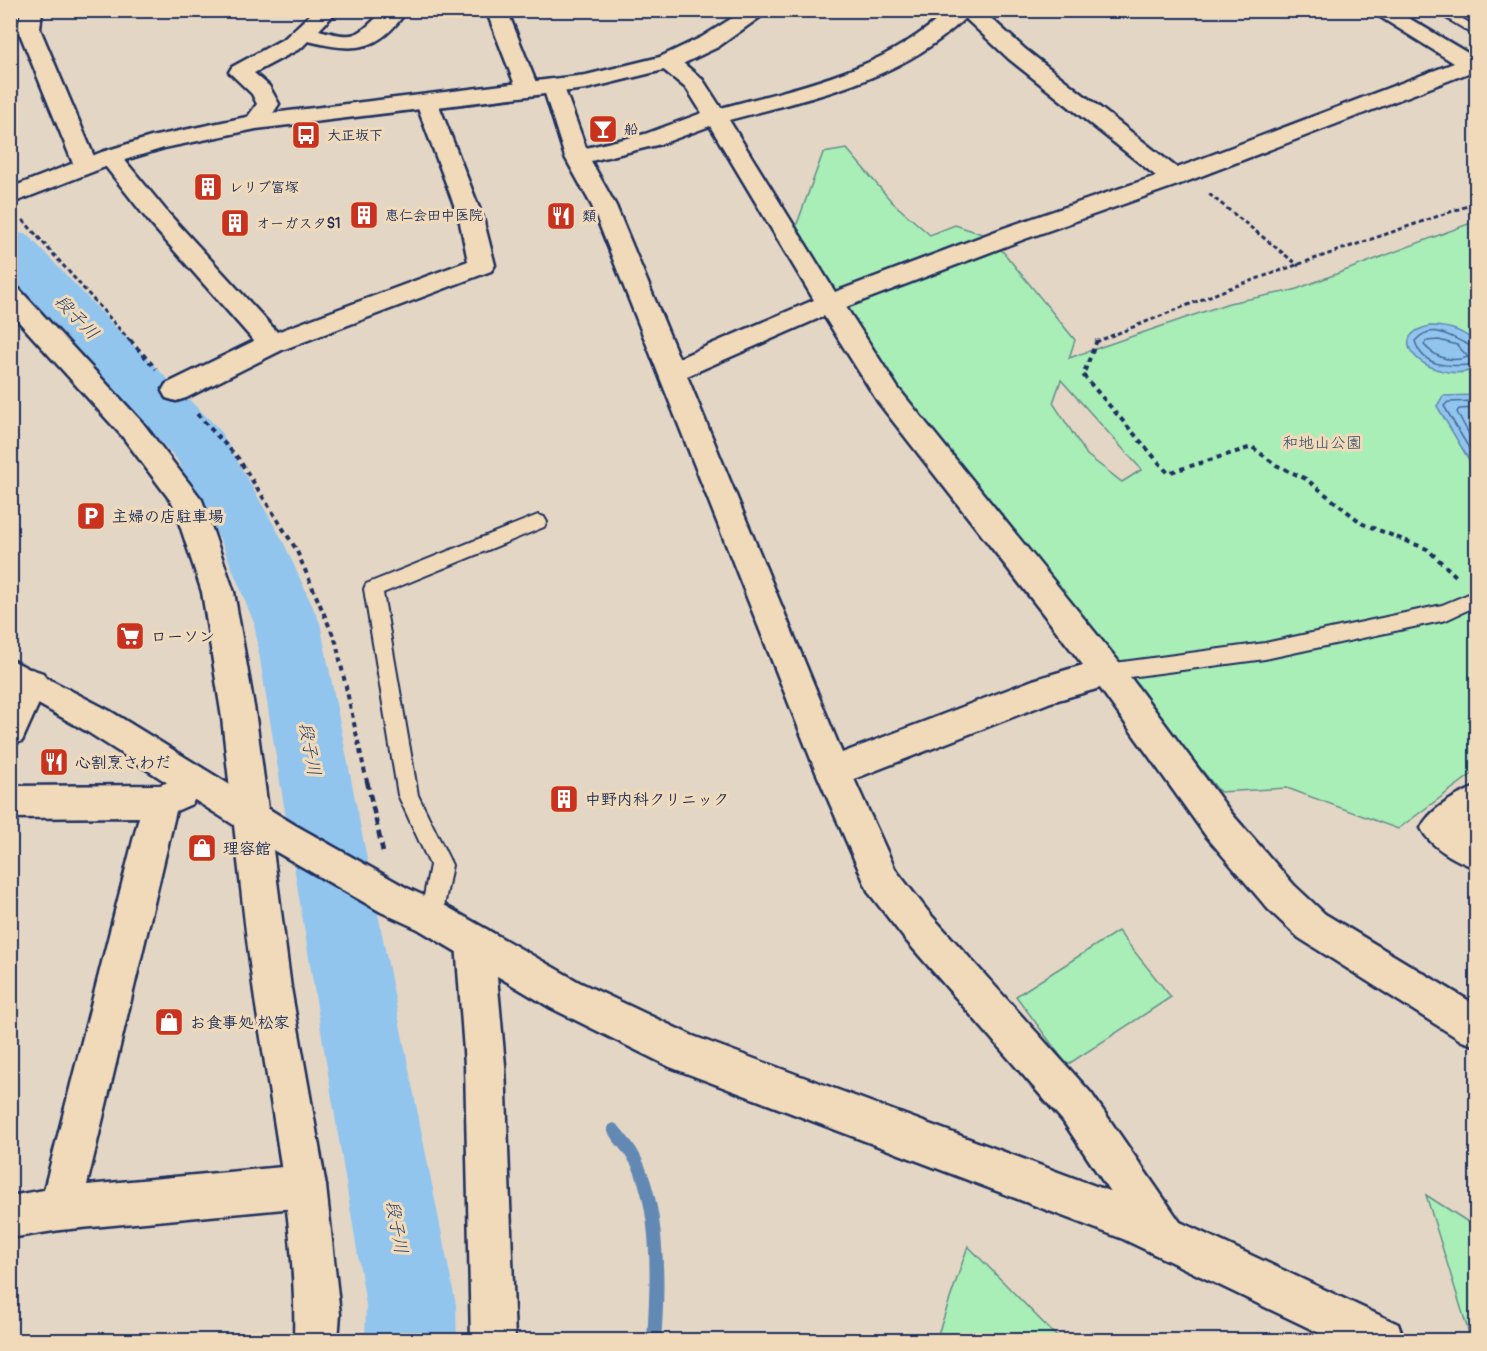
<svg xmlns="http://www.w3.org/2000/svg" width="1487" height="1351" font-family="Pangolin,'Klee One',sans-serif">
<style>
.green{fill:#a9edb7;stroke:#628e8a;stroke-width:1.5;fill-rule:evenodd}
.water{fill:#91c5ee;stroke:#6289b4;stroke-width:1.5}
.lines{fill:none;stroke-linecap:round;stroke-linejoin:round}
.shore{stroke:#4a6b98;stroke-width:1.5}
.stream{fill:#6289b4;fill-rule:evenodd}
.river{fill:#91c5ee;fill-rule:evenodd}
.service-casing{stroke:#1b2f5e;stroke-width:4}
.minor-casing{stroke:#1b2f5e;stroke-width:5}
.tertiary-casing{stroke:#1b2f5e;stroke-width:5}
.path-far2{stroke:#1b2f5e;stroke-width:3;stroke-dasharray:4.5 3;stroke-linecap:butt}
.path-far1{stroke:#1b2f5e;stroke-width:4;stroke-dasharray:5 4.5;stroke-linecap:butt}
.path{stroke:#1b2f5e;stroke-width:4.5;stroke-dasharray:8 5;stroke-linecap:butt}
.service{fill:#f0dab9;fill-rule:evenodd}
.minor{fill:#f0dab9;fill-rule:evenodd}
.tertiary{fill:#f0dab9;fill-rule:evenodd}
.labels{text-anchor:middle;stroke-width:6;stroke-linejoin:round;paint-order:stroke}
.far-poi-label{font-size:14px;font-weight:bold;fill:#1b2f5e;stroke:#f0dab9;text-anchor:start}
.park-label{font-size:16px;fill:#304c6b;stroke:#f0dab9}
.poi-label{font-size:16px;font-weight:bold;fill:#1b2f5e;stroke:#f0dab9;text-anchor:start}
.water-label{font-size:18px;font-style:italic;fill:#2d4674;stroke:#f0dab9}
</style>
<rect width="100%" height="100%" fill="#e4d6c5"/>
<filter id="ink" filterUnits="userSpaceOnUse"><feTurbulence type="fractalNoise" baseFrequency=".0167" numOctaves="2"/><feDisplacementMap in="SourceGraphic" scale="12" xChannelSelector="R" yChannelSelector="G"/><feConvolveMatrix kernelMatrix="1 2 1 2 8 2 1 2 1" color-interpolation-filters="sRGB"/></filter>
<g filter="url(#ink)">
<!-- green -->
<path class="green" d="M 847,149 L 892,202 L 930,235 L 955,225 L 991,237 L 1075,340 L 1069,358 L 1229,303 L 1294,290 L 1476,221 L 1476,771 L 1398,829 L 1287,788 L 1220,792 L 1006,535 L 862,339 L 794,232 L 823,153 ZM 1061,380 L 1141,469 L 1141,470 L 1122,482 L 1087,455 L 1053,403 Z
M 1118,931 L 1171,997 L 1067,1065 L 1016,996 Z
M 1426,1195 L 1476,1227 L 1476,1340 L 1471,1340 Z
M 968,1246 L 1060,1340 L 936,1340 Z"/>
<!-- water -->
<path class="water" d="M 1430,326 C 1448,326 1465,331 1476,344 L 1475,369 C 1434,386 1377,338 1430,326 Z
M 1476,395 L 1476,466 L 1472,465 L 1437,406 L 1443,396 Z"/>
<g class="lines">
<!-- shore -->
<path class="shore" d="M 1439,340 L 1457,345 L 1468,357 C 1451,363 1436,358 1424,345 L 1426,341 Z
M 1476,348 C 1455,341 1434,319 1415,341 C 1423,369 1452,367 1476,364
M 1476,401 L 1448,402 L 1444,406 L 1476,460
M 1476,408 L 1459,409 L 1457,412 L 1476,447"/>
<!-- stream -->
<path class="stream" d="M 614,1123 C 620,1126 623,1131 627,1136 C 667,1180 666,1284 661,1340 L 647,1340 C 650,1286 654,1225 635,1173 C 628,1154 614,1145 607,1130 L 609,1125 Z"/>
<!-- river -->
<path class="river" d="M 10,231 L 28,235 L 122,334 L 219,429 L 283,541 L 320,623 L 456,1305 L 457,1340 L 365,1340 L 366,1305 L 254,623 L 221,541 L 176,458 L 82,360 L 10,280 Z"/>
<!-- service casing -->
<g class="service-casing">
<path id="service" d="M 1433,10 L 1476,10 L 1476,17 L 1453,13 L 1476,27 L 1476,36 Z
M 538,515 L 544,517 L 547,522 L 544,527 L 383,593 L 418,795 L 452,865 L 442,917 L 439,924 L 431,927 L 423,924 L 420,917 L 430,865 L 398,795 L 364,589 L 366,584 Z
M 1476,591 L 1476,606 L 1446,620 L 1265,659 L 1107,680 L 1100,678 L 1097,672 L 1100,666 L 1107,664 L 1265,643 L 1442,605 Z"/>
</g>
<!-- minor casing -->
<g class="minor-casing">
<path id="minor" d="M 21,10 L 42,10 L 40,29 L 98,166 L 94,171 L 78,171 L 74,166 L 18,29 Z
M 315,10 L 338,10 L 319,30 C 356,40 357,37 384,10 L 407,10 C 378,53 354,52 308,41 L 301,48 L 254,73 L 269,86 L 279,104 L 264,127 L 248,127 L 244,122 L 257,104 L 252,94 L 229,72 L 232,67 L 285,38 Z
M 486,10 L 507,10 L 539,90 L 536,95 L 520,95 L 517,90 Z
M 948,10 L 982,10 L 1025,49 L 1177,168 L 1454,63 L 1369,10 L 1395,10 L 1476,58 L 1476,70 L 1183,183 L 1022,240 L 846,307 L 898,388 L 1119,662 L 1232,814 L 1294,885 L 1325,914 L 1476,1005 L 1476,1046 L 1462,1041 L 1299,938 L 1268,909 L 1206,836 L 1100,688 L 1051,702 L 854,779 L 895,869 L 930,914 L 1091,1093 L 1180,1222 L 1187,1237 L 1180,1252 L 1165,1259 L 1150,1252 L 1063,1121 L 904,938 L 869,893 L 816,772 L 592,206 L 565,157 L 543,87 L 546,82 L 562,82 L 586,148 L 645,134 L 702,113 L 687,89 L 660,67 L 657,62 L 660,57 L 676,57 L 703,80 L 721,108 C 802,86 886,70 948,10 ZM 965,18 L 1009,59 L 1156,176 L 1004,228 L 835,292 L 729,120 C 814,97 900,81 965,18 ZM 710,126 L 814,300 L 679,358 L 616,206 L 591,161 L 661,144 ZM 824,316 L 878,402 L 1083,665 L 1033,680 L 842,753 L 687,376 Z
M 427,96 L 435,98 L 438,103 L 483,218 L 495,265 L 491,271 L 282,350 L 186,398 L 176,401 L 166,398 L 162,391 L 166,384 L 254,341 L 150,223 L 98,157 L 102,152 L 118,152 L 168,213 L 277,332 L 468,261 L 459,218 L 416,103 L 419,98 Z
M 10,287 L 19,289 L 142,422 L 202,500 L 234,592 L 256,718 L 269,817 L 264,828 L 251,833 L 238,828 L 233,817 L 222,718 L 202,592 L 173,504 L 122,436 L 10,312 Z
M 31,669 L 43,673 L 48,683 L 22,741 L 10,745 L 10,692 L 19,673 Z
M 180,778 L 192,782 L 198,793 L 192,804 L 176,811 L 87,1185 L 305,1165 L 320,1171 L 326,1186 L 320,1201 L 305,1207 L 60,1230 L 10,1238 L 10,1196 L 44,1190 L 139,817 L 10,818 L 10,786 L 160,785 Z
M 1476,787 L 1476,822 L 1469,828 L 1476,833 L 1476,868 C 1456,861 1430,847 1421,828 C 1430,809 1456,795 1476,787 Z
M 475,925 L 488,930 L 494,943 L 505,1065 L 515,1340 L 471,1340 L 465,1065 L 456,943 L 462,930 Z"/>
</g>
<!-- tertiary casing -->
<g class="tertiary-casing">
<path id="tertiary" d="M 745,10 L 770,10 L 718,47 L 676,67 L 586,89 L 256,129 L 164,148 L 118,162 L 10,204 L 10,188 L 102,152 L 151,137 L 256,115 L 586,75 L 660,57 L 702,37 Z
M 10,659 L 110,711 L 295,825 L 407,888 L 444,905 L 579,982 L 693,1036 L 1133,1200 L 1398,1324 L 1404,1340 L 1334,1340 L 1123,1239 L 670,1067 L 551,1008 L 418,929 L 381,912 L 273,850 L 291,988 L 326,1186 L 340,1314 L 338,1340 L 294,1340 C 297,1239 276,1137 261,1038 C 249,967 242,896 234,825 L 86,731 L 10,688 Z"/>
</g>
<!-- path-far2 -->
<path class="path-far2" d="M 1209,194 L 1299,266
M 23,220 L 131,342
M 1096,342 L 1230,288 L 1476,203"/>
<!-- path-far1 -->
<path class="path-far1" d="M 130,340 L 156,369
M 1097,340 L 1083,375 L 1168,473 L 1252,447 L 1276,465 L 1306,479 L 1363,524 L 1427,549 L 1458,578
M 197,414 L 238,458 L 296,549 L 336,642 L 367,782"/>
<!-- path -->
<path class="path" d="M 367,781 L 383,852"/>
<!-- service -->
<use href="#service" class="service"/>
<!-- minor -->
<use href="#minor" class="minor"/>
<!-- tertiary -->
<use href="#tertiary" class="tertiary"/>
</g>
</g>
<!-- icons -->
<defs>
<g id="bar-square" transform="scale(1.5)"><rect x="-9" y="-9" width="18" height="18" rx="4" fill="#c8321e" stroke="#f0dab9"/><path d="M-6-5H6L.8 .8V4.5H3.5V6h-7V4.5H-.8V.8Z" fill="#fff"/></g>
<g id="bus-square" transform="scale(1.5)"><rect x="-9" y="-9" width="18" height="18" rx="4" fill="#c8321e" stroke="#f0dab9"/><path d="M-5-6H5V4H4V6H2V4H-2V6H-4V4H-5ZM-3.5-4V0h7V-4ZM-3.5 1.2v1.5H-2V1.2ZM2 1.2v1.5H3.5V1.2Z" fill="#fff"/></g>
<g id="building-square" transform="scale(1.5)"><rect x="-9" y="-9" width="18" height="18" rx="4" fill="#c8321e" stroke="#f0dab9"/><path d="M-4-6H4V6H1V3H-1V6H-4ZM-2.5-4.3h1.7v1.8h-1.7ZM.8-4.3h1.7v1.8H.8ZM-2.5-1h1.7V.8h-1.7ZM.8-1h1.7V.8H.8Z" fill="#fff"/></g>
<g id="restaurant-square" transform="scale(1.5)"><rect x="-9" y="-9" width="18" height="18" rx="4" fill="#c8321e" stroke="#f0dab9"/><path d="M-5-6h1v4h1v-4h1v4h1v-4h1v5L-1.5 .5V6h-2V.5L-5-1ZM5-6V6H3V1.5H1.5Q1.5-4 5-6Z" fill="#fff"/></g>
<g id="parking-square" transform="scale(1.5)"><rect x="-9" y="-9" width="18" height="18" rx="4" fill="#c8321e" stroke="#f0dab9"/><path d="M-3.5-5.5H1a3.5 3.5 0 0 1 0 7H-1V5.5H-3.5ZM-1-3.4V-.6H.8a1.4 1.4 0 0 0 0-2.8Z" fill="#fff"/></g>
<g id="supermarket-square" transform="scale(1.5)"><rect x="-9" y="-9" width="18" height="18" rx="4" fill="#c8321e" stroke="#f0dab9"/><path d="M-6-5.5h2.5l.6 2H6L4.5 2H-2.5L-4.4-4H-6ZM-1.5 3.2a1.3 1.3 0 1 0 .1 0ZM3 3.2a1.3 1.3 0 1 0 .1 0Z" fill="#fff"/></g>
<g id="shop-square" transform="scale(1.5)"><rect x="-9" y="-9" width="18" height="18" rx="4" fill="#c8321e" stroke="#f0dab9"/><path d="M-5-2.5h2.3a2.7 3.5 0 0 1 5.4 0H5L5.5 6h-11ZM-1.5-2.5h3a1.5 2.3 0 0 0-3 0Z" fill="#fff"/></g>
</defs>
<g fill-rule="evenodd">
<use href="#bar-square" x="603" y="129"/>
<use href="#bus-square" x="306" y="135"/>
<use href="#building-square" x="208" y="187"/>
<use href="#building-square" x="364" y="215"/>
<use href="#restaurant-square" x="561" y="216"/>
<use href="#building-square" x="235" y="223"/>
<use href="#parking-square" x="91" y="516"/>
<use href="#supermarket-square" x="130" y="636"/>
<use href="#restaurant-square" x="54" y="762"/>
<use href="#building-square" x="564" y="799"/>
<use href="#shop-square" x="202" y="848"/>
<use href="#shop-square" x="169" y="1022"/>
</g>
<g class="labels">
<!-- far-poi labels -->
<g class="far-poi-label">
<text x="624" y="134">船</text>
<text x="327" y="140">大正坂下</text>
<text x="229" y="192">レリブ富塚</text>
<text x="385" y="220">恵仁会田中医院</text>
<text x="582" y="221">類</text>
<text x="256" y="228">オーガスタS1</text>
</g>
<!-- park labels -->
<g class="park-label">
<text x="1322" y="448">和地山公園</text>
</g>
<!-- poi labels -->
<g class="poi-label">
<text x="112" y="522">主婦の店駐車場</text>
<text x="151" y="642">ローソン</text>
<text x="75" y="768">心割烹さわだ</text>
<text x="585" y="805">中野内科クリニック</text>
<text x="223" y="854">理容館</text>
<text x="190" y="1028">お食事処 松家</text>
</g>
<!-- water labels -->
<g class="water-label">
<text transform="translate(77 317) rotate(46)" y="6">段子川</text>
<text transform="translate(310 749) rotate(80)" y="6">段子川</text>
<text transform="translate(397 1227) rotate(80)" y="6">段子川</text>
</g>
</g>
<!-- margin -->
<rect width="1487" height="1351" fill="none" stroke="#f0dab9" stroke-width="36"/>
<rect x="18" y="18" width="1451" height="1315" fill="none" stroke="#1b2f5e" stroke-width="2" filter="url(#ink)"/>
</svg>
